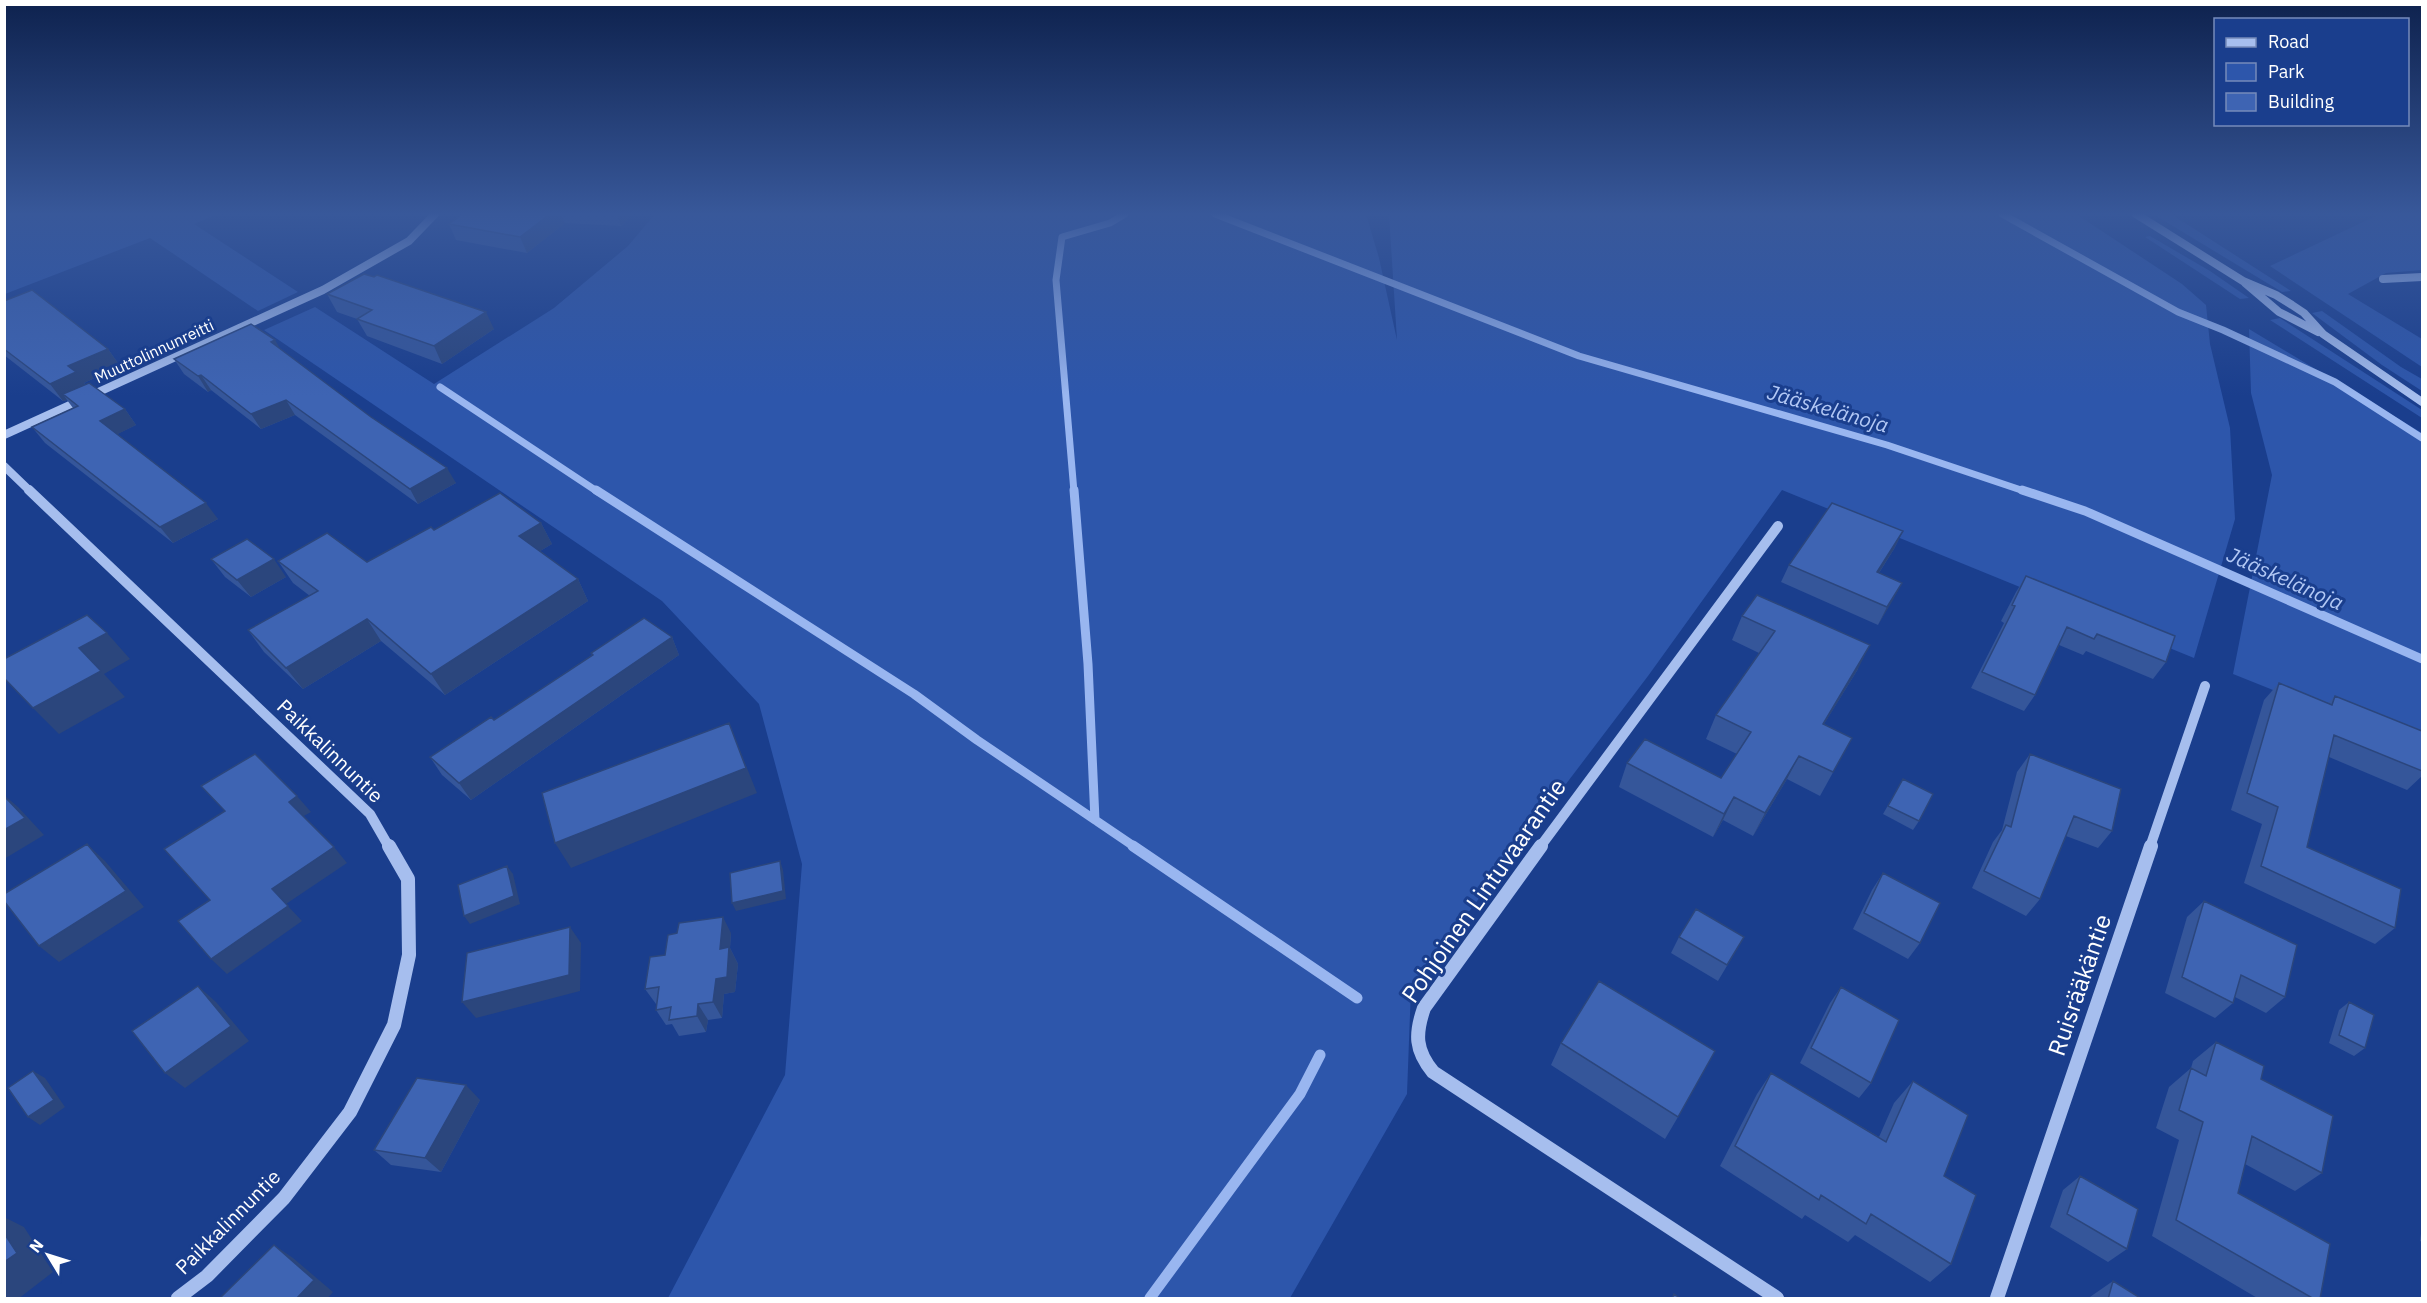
<svg xmlns="http://www.w3.org/2000/svg" width="2427" height="1303" font-family="'IBM Plex Sans',sans-serif">
<style>
.green{fill:#2d56ab}
.lines{fill:none;stroke-linecap:round;stroke-linejoin:round}
.stream-far2{stroke:#99b6f0;stroke-width:7}
.stream-far1{stroke:#99b6f0;stroke-width:9}
.stream{stroke:#99b6f0;stroke-width:11}
.minor-far2{stroke:#a6beee;stroke-width:8}
.minor-far1{stroke:#a6beee;stroke-width:10}
.minor{stroke:#a6beee;stroke-width:14}
.wall{fill:#35569a}
.shaded-wall{fill:#2b467d}
.building{fill:#3e64b3;stroke:#2b467d;stroke-width:1.5}
.labels{text-anchor:middle;stroke-width:6;stroke-linejoin:round;paint-order:stroke}
.far-street-label{font-size:16px;fill:#fff;stroke:#1a3e8d}
.street-label{font-size:20px;fill:#fff;stroke:#1a3e8d}
.water-label{font-size:21px;font-style:italic;fill:#b2c8f5;stroke:#1a3e8d}
.near-street-label{font-size:24px;fill:#fff;stroke:#1a3e8d}
</style>
<rect width="100%" height="100%" fill="#1a3e8d"/>
<!-- green -->
<path class="green" d="M 5,214 L 218,214 L 194,224 L 298,292 L 258,311 L 150,238 L 5,294 Z
M 655,214 L 1366,214 L 1379,258 L 1397,340 L 1389,214 L 2076,214 L 2182,284 L 2206,305 L 2210,344 L 2230,428 L 2235,519 L 2194,658 L 1782,490 L 1648,676 L 1411,988 L 1407,1094 L 1290,1298 L 668,1298 L 785,1075 L 802,864 L 759,704 L 662,601 L 264,330 L 315,307 L 434,384 L 554,308 L 628,246 Z
M 2153,214 L 2171,214 L 2291,291 L 2282,292 Z
M 2380,214 L 2422,214 L 2422,270 L 2386,273 L 2348,294 L 2422,339 L 2422,367 L 2270,266 Z
M 2150,236 L 2210,271 L 2249,298 L 2240,299 L 2145,237 Z
M 2322,311 L 2401,367 L 2422,379 L 2422,391 L 2382,365 L 2312,313 Z
M 2280,318 L 2422,410 L 2422,418 L 2270,320 Z
M 2249,329 L 2422,433 L 2422,750 L 2233,674 L 2272,475 L 2251,393 Z"/>
<g class="lines">
<!-- stream-far2 -->
<path class="stream-far2" d="M 1215,214 L 1579,356 L 1887,445 L 2027,492
M 2002,214 L 2178,312 L 2223,330 L 2335,382 L 2422,438
M 440,387 L 598,492
M 1074,492 L 1056,280 L 1062,237 L 1110,223 L 1125,214"/>
<!-- stream-far1 -->
<path class="stream-far1" d="M 596,490 L 914,694 L 977,740 L 1135,847
M 1074,490 L 1088,664 L 1095,820
M 2022,490 L 2085,511 L 2422,659"/>
<!-- stream -->
<path class="stream" d="M 1133,846 L 1357,998
M 1150,1298 L 1300,1094 L 1320,1055"/>
<!-- minor-far2 -->
<path class="minor-far2" d="M 2136,214 L 2243,281 L 2276,295 L 2292,305 L 2304,313 L 2323,334 L 2422,402
M 2383,279 L 2422,277
M 2245,283 L 2279,312 L 2318,332
M 4,435 L 323,290 L 409,241 L 435,214
M 4,466 L 31,492"/>
<!-- minor-far1 -->
<path class="minor-far1" d="M 29,490 L 370,814 L 389,847
M 1540,847 L 1778,526
M 2150,847 L 2205,686"/>
<!-- minor -->
<path class="minor" d="M 1541,846 L 1424,1008 C 1415,1034 1415,1050 1433,1072 L 1777,1298
M 178,1298 L 207,1276 L 284,1198 L 350,1112 L 394,1025 L 409,955 L 408,879 L 389,846
M 1997,1298 L 2151,846"/>
</g>
<!-- wall -->
<path class="wall" d="M 463,214 L 632,214 L 621,226 L 565,223 L 527,253 L 456,240 L 449,224 Z
M 327,294 L 494,329 L 442,364 L 367,336 L 357,319 L 337,312 Z
M 4,301 L 108,349 L 120,366 L 84,383 L 85,384 L 125,409 L 136,425 L 117,434 L 218,519 L 173,543 L 45,443 L 32,427 L 73,408 L 67,400 L 63,401 L 4,355 Z
M 281,350 L 456,483 L 418,504 L 295,415 L 261,429 L 211,390 L 208,392 L 184,374 L 174,359 Z
M 541,523 L 552,544 L 540,551 L 578,579 L 588,601 L 445,695 L 381,641 L 303,689 L 264,652 L 248,630 L 310,596 L 293,583 L 278,561 L 367,562 L 434,530 Z
M 1903,531 L 1894,549 L 1879,573 L 1902,583 L 1878,625 L 1781,582 L 1789,565 Z
M 211,559 L 286,577 L 251,597 L 225,577 Z
M 2026,576 L 2166,662 L 2153,679 L 2086,651 L 2083,655 L 2059,645 L 2035,695 L 2024,711 L 1971,688 L 2004,623 L 2001,621 L 2016,592 Z
M 1742,616 L 1858,669 L 1824,724 L 1852,738 L 1820,796 L 1787,779 L 1753,836 L 1723,820 L 1713,837 L 1619,787 L 1627,763 L 1721,778 L 1737,754 L 1706,739 L 1716,715 L 1759,653 L 1732,640 Z
M 672,637 L 679,655 L 471,800 L 442,775 L 430,757 L 494,720 L 592,655 L 591,653 Z
M 2279,683 L 2328,703 L 2335,696 L 2422,731 L 2422,776 L 2407,790 L 2329,757 L 2307,847 L 2395,928 L 2375,944 L 2244,883 L 2262,824 L 2231,810 L 2264,700 Z
M 2030,754 L 2112,831 L 2098,848 L 2066,836 L 2040,899 L 2026,916 L 1972,888 L 1993,842 L 2002,830 L 2017,772 Z
M 1903,779 L 1919,821 L 1913,830 L 1883,814 Z
M 1883,873 L 1920,943 L 1908,959 L 1853,929 L 1872,890 Z
M 2204,901 L 2285,997 L 2266,1013 L 2235,997 L 2233,1003 L 2215,1018 L 2165,993 L 2187,917 Z
M 731,933 L 730,948 L 738,964 L 735,992 L 724,994 L 722,1018 L 708,1020 L 706,1032 L 679,1036 L 672,1024 L 666,1025 L 656,1010 L 657,1004 L 656,1004 L 645,989 Z
M 1679,937 L 1744,937 L 1718,981 L 1671,953 Z
M 1841,987 L 1871,1083 L 1859,1098 L 1800,1063 L 1830,1003 Z
M 2349,1002 L 2365,1048 L 2354,1056 L 2329,1043 L 2339,1010 Z
M 2216,1042 L 2261,1079 L 2322,1173 L 2295,1191 L 2245,1164 L 2238,1193 L 2320,1299 L 2259,1299 L 2152,1236 L 2179,1140 L 2156,1128 L 2169,1087 L 2191,1068 L 2193,1061 Z
M 1561,1043 L 1678,1117 L 1665,1139 L 1551,1065 Z
M 1771,1073 L 1879,1137 L 1894,1103 L 1913,1081 L 1944,1176 L 1951,1264 L 1930,1282 L 1855,1235 L 1848,1242 L 1805,1215 L 1802,1219 L 1720,1166 L 1757,1094 Z
M 480,1100 L 441,1172 L 391,1165 L 374,1150 Z
M 2080,1176 L 2127,1249 L 2108,1262 L 2050,1227 L 2063,1190 Z
M 2422,1226 L 2422,1242 L 2420,1241 Z
M 2113,1281 L 2142,1299 L 2087,1299 Z"/>
<!-- shaded-wall -->
<path class="shaded-wall" d="M 550,214 L 561,214 L 565,223 L 527,253 L 520,237 Z
M 617,214 L 632,214 L 621,226 Z
M 486,312 L 494,329 L 442,364 L 434,346 Z
M 275,340 L 284,355 L 271,342 Z
M 108,349 L 120,366 L 84,383 L 89,389 L 63,394 L 67,400 L 63,401 L 50,384 L 68,366 Z
M 201,375 L 211,390 L 208,392 L 198,376 Z
M 286,400 L 295,415 L 261,429 L 251,414 Z
M 125,409 L 136,425 L 112,437 L 100,421 Z
M 447,468 L 456,483 L 418,504 L 410,489 Z
M 206,503 L 218,519 L 173,543 L 160,527 Z
M 541,523 L 552,544 L 530,557 L 519,536 Z
M 1903,531 L 1894,549 L 1868,590 L 1877,572 Z
M 274,559 L 286,577 L 251,597 L 237,580 Z
M 578,579 L 588,601 L 445,695 L 431,674 Z
M 1902,583 L 1893,600 L 1878,625 L 1887,607 Z
M 367,619 L 381,641 L 303,689 L 286,668 Z
M 107,633 L 130,659 L 104,674 L 125,697 L 59,734 L 33,708 L 79,648 Z
M 672,637 L 679,655 L 471,800 L 459,783 Z
M 1870,645 L 1858,669 L 1810,747 L 1823,724 Z
M 729,723 L 757,793 L 571,868 L 555,843 Z
M 1799,756 L 1787,779 L 1753,836 L 1765,813 Z
M 4,795 L 18,807 L 44,835 L 4,859 Z
M 297,796 L 311,812 L 302,817 L 289,802 Z
M 1734,797 L 1723,820 L 1713,837 L 1724,814 Z
M 87,844 L 105,861 L 144,907 L 59,962 L 39,946 Z
M 334,847 L 347,863 L 286,904 L 302,921 L 227,974 L 211,959 L 272,889 Z
M 780,861 L 783,870 L 786,899 L 736,911 L 732,903 Z
M 507,866 L 513,874 L 520,904 L 470,924 L 464,916 Z
M 723,917 L 731,933 L 730,948 L 738,964 L 735,992 L 724,994 L 722,1018 L 713,1002 Z
M 570,927 L 581,943 L 580,991 L 476,1018 L 462,1002 Z
M 198,986 L 216,1002 L 249,1041 L 185,1088 L 165,1073 Z
M 698,1004 L 708,1020 L 706,1032 L 697,1016 Z
M 33,1071 L 45,1078 L 65,1107 L 40,1125 L 28,1117 Z
M 466,1085 L 480,1100 L 441,1172 L 425,1158 Z
M 4,1217 L 24,1227 L 53,1272 L 18,1299 L 4,1299 Z
M 274,1245 L 293,1258 L 333,1292 L 327,1299 L 296,1299 Z"/>
<!-- building -->
<path class="building" d="M 463,214 L 550,214 L 520,237 L 449,224 Z
M 364,274 L 374,277 L 377,275 L 486,312 L 434,346 L 357,319 L 372,310 L 327,294 Z
M 32,290 L 108,349 L 68,366 L 76,372 L 50,384 L 4,349 L 4,301 Z
M 251,324 L 275,340 L 271,342 L 371,417 L 447,468 L 410,489 L 286,400 L 251,414 L 201,375 L 198,376 L 174,359 Z
M 89,383 L 125,409 L 100,421 L 206,503 L 160,527 L 32,427 L 78,406 L 63,394 Z
M 500,493 L 541,523 L 519,536 L 578,579 L 431,674 L 367,619 L 286,668 L 248,630 L 318,591 L 278,561 L 327,533 L 367,562 L 431,527 L 434,530 Z
M 1832,503 L 1903,531 L 1877,572 L 1902,583 L 1887,607 L 1789,565 Z
M 247,539 L 274,559 L 237,580 L 211,559 Z
M 2026,576 L 2175,636 L 2166,662 L 2097,634 L 2094,639 L 2067,627 L 2035,695 L 1982,672 L 2015,606 L 2012,605 Z
M 1757,595 L 1870,645 L 1823,724 L 1852,738 L 1833,772 L 1799,756 L 1765,813 L 1734,797 L 1724,814 L 1627,763 L 1645,739 L 1721,778 L 1751,732 L 1716,715 L 1775,631 L 1742,616 Z
M 87,615 L 107,633 L 79,648 L 101,671 L 33,708 L 4,678 L 4,659 Z
M 644,618 L 672,637 L 459,783 L 430,757 L 491,717 L 494,720 L 593,655 L 591,653 Z
M 2279,683 L 2332,705 L 2335,696 L 2422,731 L 2422,771 L 2334,735 L 2307,847 L 2401,889 L 2395,928 L 2261,866 L 2278,807 L 2247,793 Z
M 729,723 L 746,768 L 555,843 L 542,793 Z
M 255,754 L 297,796 L 289,802 L 334,847 L 272,889 L 288,906 L 211,959 L 178,921 L 210,900 L 164,849 L 225,811 L 201,786 Z
M 2030,754 L 2121,789 L 2112,831 L 2074,816 L 2040,899 L 1984,871 L 2006,825 L 2011,827 Z
M 1903,779 L 1933,794 L 1919,821 L 1888,806 Z
M 4,796 L 25,818 L 4,830 Z
M 87,844 L 126,891 L 39,946 L 4,901 L 4,894 Z
M 780,861 L 783,891 L 732,903 L 730,873 Z
M 507,866 L 514,896 L 464,916 L 458,885 Z
M 1883,873 L 1940,903 L 1920,943 L 1864,913 Z
M 2204,901 L 2297,945 L 2285,997 L 2241,975 L 2233,1003 L 2182,977 Z
M 1696,909 L 1744,937 L 1727,965 L 1679,937 Z
M 723,917 L 720,949 L 729,947 L 727,977 L 716,979 L 713,1002 L 698,1004 L 697,1016 L 669,1020 L 671,1007 L 656,1010 L 659,987 L 645,989 L 650,957 L 665,955 L 668,935 L 677,933 L 679,923 Z
M 570,927 L 569,975 L 462,1002 L 467,953 Z
M 1599,981 L 1715,1051 L 1678,1117 L 1561,1043 Z
M 198,986 L 231,1026 L 165,1073 L 132,1031 Z
M 1841,987 L 1899,1020 L 1871,1083 L 1811,1048 Z
M 2349,1002 L 2374,1015 L 2365,1048 L 2339,1035 Z
M 2216,1042 L 2264,1066 L 2261,1079 L 2333,1116 L 2322,1173 L 2252,1136 L 2238,1193 L 2330,1244 L 2320,1299 L 2314,1299 L 2176,1220 L 2203,1122 L 2179,1110 L 2191,1068 L 2206,1076 Z
M 33,1071 L 54,1100 L 28,1117 L 8,1088 Z
M 1771,1073 L 1886,1142 L 1913,1081 L 1968,1115 L 1944,1176 L 1976,1195 L 1951,1264 L 1871,1214 L 1866,1224 L 1821,1195 L 1819,1200 L 1735,1146 Z
M 417,1078 L 466,1085 L 425,1158 L 374,1150 Z
M 2080,1176 L 2138,1209 L 2127,1249 L 2067,1214 Z
M 4,1233 L 17,1253 L 4,1262 Z
M 274,1245 L 314,1280 L 296,1299 L 219,1299 Z
M 2113,1281 L 2142,1299 L 2108,1299 Z
M 1674,1294 L 1681,1299 L 1672,1299 Z"/>
<!-- sky -->
<linearGradient id="sky" x2="0" y2="1"><stop stop-color="#0e224e"/><stop offset="0.54" stop-color="#38589a"/><stop offset="1" stop-color="#38589a" stop-opacity="0"/></linearGradient>
<rect width="2427" height="396" fill="url(#sky)"/>
<g class="labels">
<!-- far-street labels -->
<g class="far-street-label">
<text transform="translate(154 351) rotate(-25)" y="6">Muuttolinnunreitti</text>
</g>
<!-- street labels -->
<g class="street-label">
<text transform="translate(330 751) rotate(44)" y="7">Paikkalinnuntie</text>
<text transform="translate(228 1222) rotate(-45)" y="7">Paikkalinnuntie</text>
</g>
<!-- water labels -->
<g class="water-label">
<text transform="translate(1828 409) rotate(16)" y="7">Jääskelänoja</text>
<text transform="translate(2285 579) rotate(24)" y="7">Jääskelänoja</text>
</g>
<!-- near-street labels -->
<g class="near-street-label">
<text transform="translate(1484 891) rotate(-55)" y="8">Pohjoinen Lintuvaarantie</text>
<text transform="translate(2080 985) rotate(-71)" y="8">Ruisrääkäntie</text>
</g>
</g>
<!-- border -->
<rect width="2427" height="1303" fill="none" stroke="#ffffff" stroke-width="12"/>
<!-- legend -->
<rect x="2214" y="18" width="195" height="108" fill="#1a3e8d" stroke="#768bbb" stroke-width="1.5"/>
<rect x="2226" y="38" width="30" height="9" fill="#a6beee" stroke="#768bbb" stroke-width="1.5"/>
<text x="2268" y="48" font-size="18" fill="#ffffff">Road</text>
<rect x="2226" y="63" width="30" height="18" fill="#2d56ab" stroke="#768bbb" stroke-width="1.5"/>
<text x="2268" y="78" font-size="18" fill="#ffffff">Park</text>
<rect x="2226" y="93" width="30" height="18" fill="#3e64b3" stroke="#768bbb" stroke-width="1.5"/>
<text x="2268" y="108" font-size="18" fill="#ffffff">Building</text>
<!-- north arrow -->
<g transform="translate(48 1255) rotate(308)" stroke="#1a3e8d" stroke-width="4.5" paint-order="stroke">
<path d="M0-4.5L10 22L0 15L-10 22Z" fill="#ffffff"/>
<text y="-9" font-size="16" font-weight="bold" text-anchor="middle" fill="#ffffff">N</text>
</g>
</svg>
